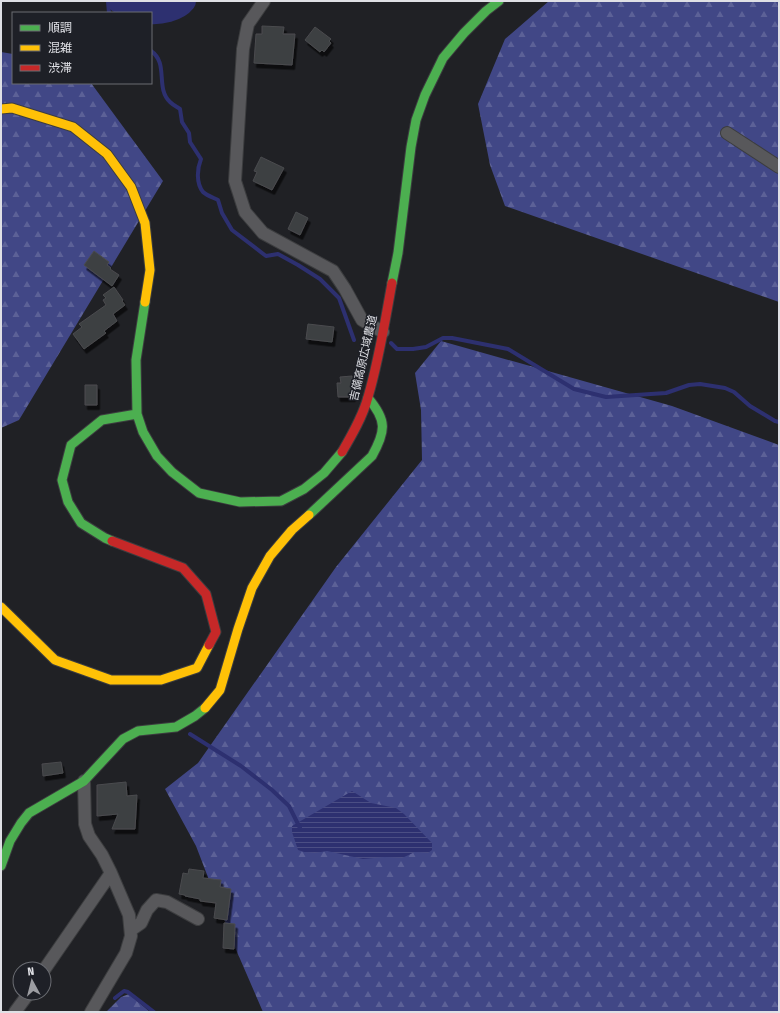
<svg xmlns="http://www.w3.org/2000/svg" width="780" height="1013" font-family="'Fira Sans Condensed','Noto Sans JP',sans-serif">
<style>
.forest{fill:url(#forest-firs)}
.water{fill:url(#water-rules)}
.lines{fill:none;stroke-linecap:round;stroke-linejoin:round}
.stream{stroke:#2d3070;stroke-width:4}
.river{stroke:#2d3070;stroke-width:24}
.building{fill:#3e3f42;stroke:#4a4b4e;filter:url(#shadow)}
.street-casing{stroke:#3c3d3f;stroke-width:14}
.fast-casing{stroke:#3c3d3f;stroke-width:11}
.slow-casing{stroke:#3c3d3f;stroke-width:11}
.jam-casing{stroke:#3c3d3f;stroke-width:11}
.street{stroke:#58585b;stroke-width:12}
.fast{stroke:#4caf50;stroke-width:9}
.slow{stroke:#ffc107;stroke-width:9}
.jam{stroke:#c62828;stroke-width:9}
.labels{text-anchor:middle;stroke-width:3;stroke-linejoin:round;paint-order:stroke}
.street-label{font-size:11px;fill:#dfe0e5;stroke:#1e2027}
</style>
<defs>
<pattern id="forest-firs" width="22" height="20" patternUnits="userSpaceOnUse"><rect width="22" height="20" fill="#414786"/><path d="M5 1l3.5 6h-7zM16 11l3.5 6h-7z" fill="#5c6197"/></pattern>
<pattern id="water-rules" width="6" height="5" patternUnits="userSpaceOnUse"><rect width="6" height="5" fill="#2d3070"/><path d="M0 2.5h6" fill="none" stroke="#4b4e84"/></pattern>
<filter id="shadow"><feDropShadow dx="2.5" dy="4.5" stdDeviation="0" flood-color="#0009"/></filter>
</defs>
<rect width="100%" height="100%" fill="#202125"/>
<!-- forest -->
<path class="forest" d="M 549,1 L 779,1 L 779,302 L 505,206 L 490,165 L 478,104 L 505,39 Z
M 1,52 L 13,54 L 13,83 L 91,83 L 163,181 L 19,420 L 1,428 Z
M 441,341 L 672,406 L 779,445 L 779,1012 L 263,1012 L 234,945 L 196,846 L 165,789 L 198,763 L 336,567 L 422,460 L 421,410 L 415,373 Z
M 129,994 L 150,1012 L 106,1012 L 121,997 Z"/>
<!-- water -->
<path class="water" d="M 352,791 L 371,803 L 396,808 L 404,814 L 432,843 L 432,850 L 428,853 L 415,852 L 402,858 L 385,857 L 363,859 L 327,851 L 315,853 L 304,852 L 298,850 L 292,832 L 292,826 Z"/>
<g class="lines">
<!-- stream -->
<path class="stream" d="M 108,1 L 109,13
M 151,51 C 169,63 155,88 170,102 C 173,105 177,107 180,109 L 182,122 L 189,133 L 190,142 L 201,159 C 197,169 196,183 203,192 C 206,195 214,198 218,200 L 222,213 L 232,230 L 266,256 L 278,254 L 298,265 L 320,279 L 339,298 L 354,340
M 391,343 L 397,349 L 413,349 L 426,347 L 443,338 L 452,338 L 508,349 L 574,389 L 606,397 L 666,393 L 689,385 L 700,384 L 725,388 L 734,392 L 750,406 L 775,421 L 779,422
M 190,734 L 241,766 L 272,790 L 289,806 L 300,828
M 115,998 L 124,991 L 128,992 L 154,1012"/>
<!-- river -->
<path class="river" d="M 119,1 C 127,5 139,10 149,12 C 160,13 177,10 184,1"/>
</g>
<!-- building -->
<path class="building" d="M 262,26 L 284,27 L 283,34 L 295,34 L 292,65 L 254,63 L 256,34 L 262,34 Z
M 315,27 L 331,39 L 329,41 L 331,43 L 324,52 L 322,50 L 320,52 L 305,40 Z
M 261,157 L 284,168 L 272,190 L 253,181 L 257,172 L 254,171 Z
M 296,212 L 308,218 L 300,235 L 288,229 Z
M 94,251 L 109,262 L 107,265 L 111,268 L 110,269 L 119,275 L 112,286 L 84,265 Z
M 114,287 L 123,300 L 122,301 L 125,305 L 113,314 L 117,321 L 104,331 L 106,333 L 84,349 L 73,334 L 82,327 L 79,324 L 106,305 L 103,300 L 106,298 L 103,295 Z
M 308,324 L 334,327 L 332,342 L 306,339 Z
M 352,376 L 353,397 L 338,397 L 337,383 L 341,383 L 340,377 Z
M 85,385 L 97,385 L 97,405 L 85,405 Z
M 61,762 L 63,773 L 43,776 L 42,764 Z
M 126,782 L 127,796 L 137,795 L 135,829 L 112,829 L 118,814 L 97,816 L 97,785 Z
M 189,869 L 204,871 L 203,878 L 221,880 L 220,887 L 231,889 L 227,920 L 214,918 L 216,903 L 200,901 L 200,899 L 185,896 L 185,895 L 179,894 L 183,873 L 188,874 Z
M 224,923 L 235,924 L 234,949 L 223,948 Z"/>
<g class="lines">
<!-- street casing -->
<g class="street-casing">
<path id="street" d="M 264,1 L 248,24 L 243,49 L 235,181 L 245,212 L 263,233 L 333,271 L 345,289 L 362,320 L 383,332
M 727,133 L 779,167
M 84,781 L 85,824 L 89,836 L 102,855 L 111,873 L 129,915 L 131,936 L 126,953 L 91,1012
M 131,930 L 141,923 L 147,910 L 156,900 L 167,902 L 198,919
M 44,970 L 111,873
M 15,1012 L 29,993"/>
</g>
<!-- fast casing -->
<g class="fast-casing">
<path id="fast" d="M 392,283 L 398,253 L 411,147 L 416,120 L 425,95 L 443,58 L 464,33 L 486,11 L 499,1
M 145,302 L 136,360 L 137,414 L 143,432 L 157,456 L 172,472 L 199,493 L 240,502 L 281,501 L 304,489 L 324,473 L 342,452
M 309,515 L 372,456 C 386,431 387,420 368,398
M 112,541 L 105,538 L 81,523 L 68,502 L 62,480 L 71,445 L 102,420 L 137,414
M 1,866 L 10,841 L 21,823 L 29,813 L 84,781 L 123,739 L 138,731 L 176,727 L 195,716 L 205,708"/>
</g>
<!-- slow casing -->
<g class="slow-casing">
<path id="slow" d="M 1,109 L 12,108 L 73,127 L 107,154 L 131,187 L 145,223 L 150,270 L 145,302
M 1,607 L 55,660 L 111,680 L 161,680 L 197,668 L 209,645
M 205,708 L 220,690 L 238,629 L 252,588 L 270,556 L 292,530 L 309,515"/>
</g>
<!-- jam casing -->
<g class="jam-casing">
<path id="jam" d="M 342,452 C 352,435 363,416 368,397 C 379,360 385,321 392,283
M 112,541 L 183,568 L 206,594 L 216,632 L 209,645"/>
</g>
<!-- street -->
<use href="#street" class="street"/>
<!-- fast -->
<use href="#fast" class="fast"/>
<!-- slow -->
<use href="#slow" class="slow"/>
<!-- jam -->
<use href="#jam" class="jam"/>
</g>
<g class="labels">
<!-- street labels -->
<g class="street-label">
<text transform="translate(363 358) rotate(-77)" y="4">吉備高原広域農道</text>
</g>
</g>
<!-- border -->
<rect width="780" height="1013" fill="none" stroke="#dfe0e5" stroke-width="4"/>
<!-- legend -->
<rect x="12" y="12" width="140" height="72" fill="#1e2027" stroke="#6b6d73"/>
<rect x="20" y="25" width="20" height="6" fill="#4caf50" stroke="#6b6d73"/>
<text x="48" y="32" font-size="12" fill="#dfe0e5">順調</text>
<rect x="20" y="45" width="20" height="6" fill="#ffc107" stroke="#6b6d73"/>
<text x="48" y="52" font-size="12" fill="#dfe0e5">混雑</text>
<rect x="20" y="65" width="20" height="6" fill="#c62828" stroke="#6b6d73"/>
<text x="48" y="72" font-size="12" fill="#dfe0e5">渋滞</text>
<!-- north arrow -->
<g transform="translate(32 981) rotate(353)"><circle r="19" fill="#1e2027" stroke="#6b6d73"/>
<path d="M0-3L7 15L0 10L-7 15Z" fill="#9c9da2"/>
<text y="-6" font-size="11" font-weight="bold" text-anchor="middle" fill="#dfe0e5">N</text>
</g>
</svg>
